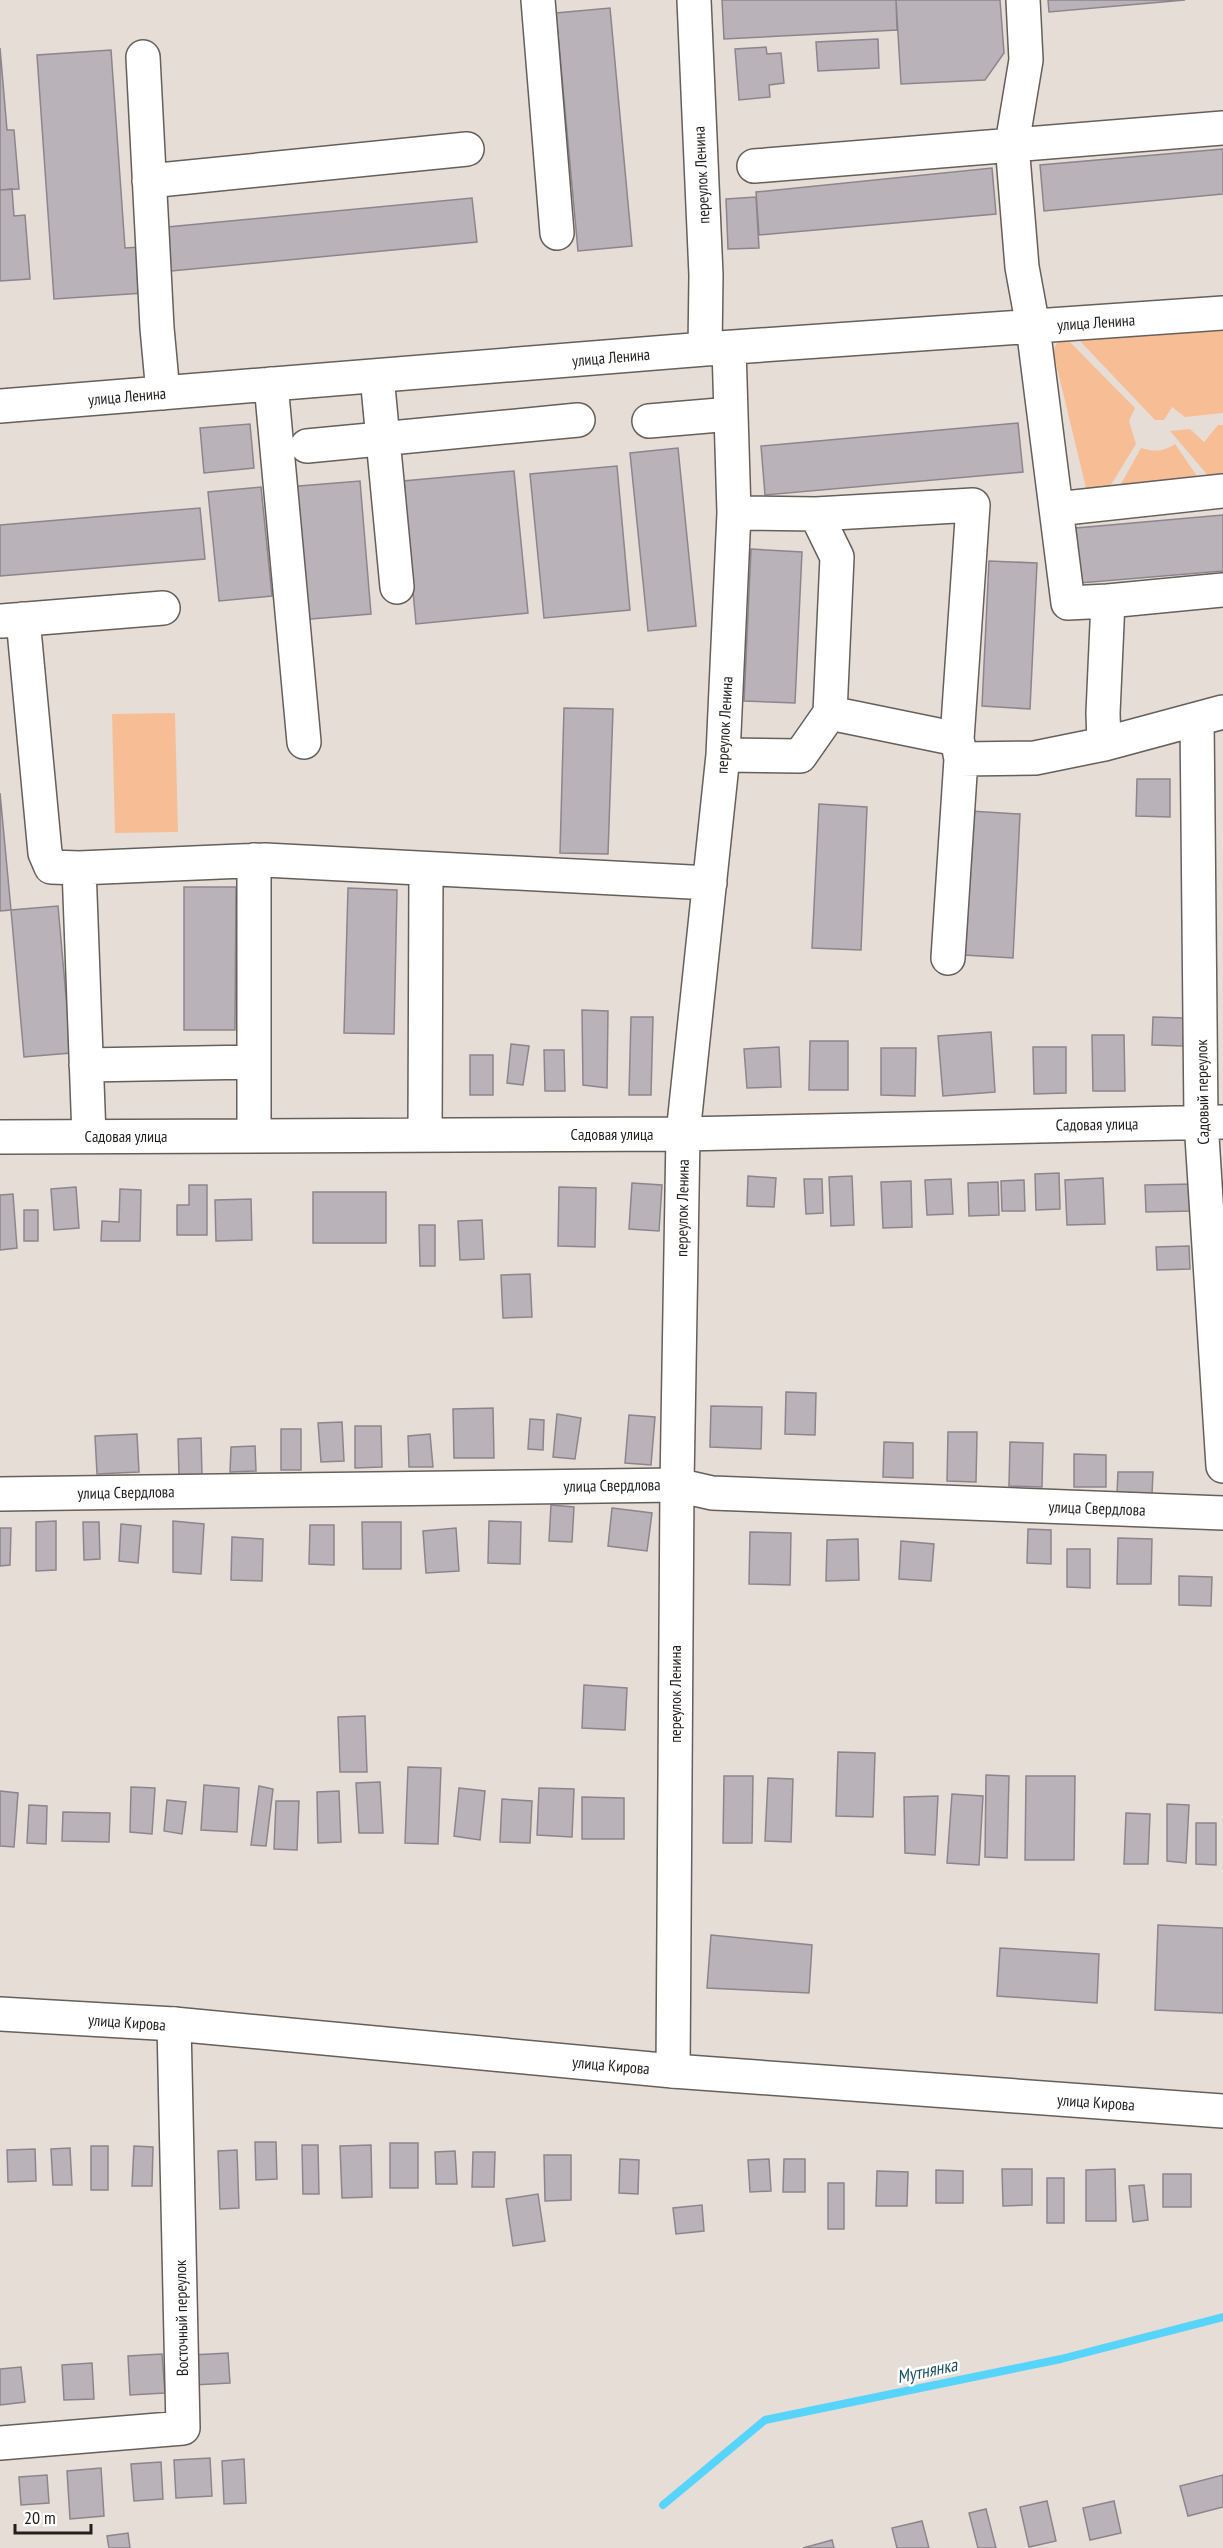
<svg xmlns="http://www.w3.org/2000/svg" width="1223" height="2548" font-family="'PT Sans Narrow',sans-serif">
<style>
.green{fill:#f7be95}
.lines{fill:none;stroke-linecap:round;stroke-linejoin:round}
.stream{stroke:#57d4fd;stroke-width:8}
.building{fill:#b9b2b9;stroke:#8c868c;stroke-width:1.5}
.minor-casing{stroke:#665f5a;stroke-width:36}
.major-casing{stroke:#665f5a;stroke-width:36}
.minor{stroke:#fff;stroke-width:33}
.major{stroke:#fff;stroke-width:33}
.labels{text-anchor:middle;stroke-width:5;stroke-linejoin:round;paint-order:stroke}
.street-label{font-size:16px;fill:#221f1d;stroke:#fff}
.water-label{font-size:18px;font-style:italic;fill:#1d5162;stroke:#fff}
</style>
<rect width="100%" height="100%" fill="#e6ddd7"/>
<!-- green -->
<path class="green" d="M 1223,331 L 1223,413 L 1185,417 L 1172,407 L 1164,420 L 1155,420 L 1078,339 Z
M 1068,340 L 1135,408 L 1129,421 L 1136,444 L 1106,493 L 1092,496 L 1086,488 L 1053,351 L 1057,343 Z
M 1218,425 L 1223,425 L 1223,479 L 1211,479 L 1170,431 L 1190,429 L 1204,442 Z
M 1175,444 L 1201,482 L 1117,491 L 1141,448 C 1155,452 1162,452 1175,444 Z
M 175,713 L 178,832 L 115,833 L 112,714 Z"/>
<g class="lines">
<!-- stream -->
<path class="stream" d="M 663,2505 L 765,2420 L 1061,2359 L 1223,2317"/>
</g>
<!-- building -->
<path class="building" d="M 722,0 L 896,0 L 897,30 L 724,39 Z
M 896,0 L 1000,0 L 1004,53 L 985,80 L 901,84 Z
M 1048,0 L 1185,0 L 1049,12 Z
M 610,8 L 632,246 L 578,251 L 556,13 Z
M 878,39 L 879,68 L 818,71 L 816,42 Z
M 766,47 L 767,54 L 781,53 L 784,83 L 769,85 L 770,97 L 739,100 L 735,49 Z
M 0,48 L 7,130 L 14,130 L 19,189 L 0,190 Z
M 111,50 L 125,248 L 140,247 L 144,293 L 54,299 L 37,55 Z
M 1223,149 L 1223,194 L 1044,211 L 1040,165 Z
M 992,168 L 996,214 L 759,235 L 756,192 Z
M 12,189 L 14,216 L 25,215 L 30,279 L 0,281 L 0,190 Z
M 756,197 L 759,248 L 728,249 L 726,199 Z
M 472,198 L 477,242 L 161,272 L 157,228 Z
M 1018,423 L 1023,472 L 765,495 L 761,446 Z
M 250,424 L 254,468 L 204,473 L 200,428 Z
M 678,448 L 696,626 L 648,631 L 630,453 Z
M 617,466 L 630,610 L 544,618 L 530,474 Z
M 514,471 L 528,613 L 416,624 L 403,481 Z
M 360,481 L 371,614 L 299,620 L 287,487 Z
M 261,487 L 272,596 L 219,601 L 208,492 Z
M 200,508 L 205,559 L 0,576 L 0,525 Z
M 1223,515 L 1223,571 L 1080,583 L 1076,528 Z
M 751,549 L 802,552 L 795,703 L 744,701 Z
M 989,561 L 1037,563 L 1030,709 L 982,706 Z
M 564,708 L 613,709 L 608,854 L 560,853 Z
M 1137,779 L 1170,779 L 1170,817 L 1136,816 Z
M 0,793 L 11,910 L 0,911 Z
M 819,804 L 867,807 L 861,950 L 812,948 Z
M 970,811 L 1020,814 L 1013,958 L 964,955 Z
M 184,887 L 236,887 L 235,1030 L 184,1030 Z
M 348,888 L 397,890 L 394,1034 L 344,1033 Z
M 58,906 L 71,1053 L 24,1057 L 11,910 Z
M 582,1010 L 608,1011 L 607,1088 L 583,1085 Z
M 631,1017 L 653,1017 L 651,1095 L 629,1095 Z
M 1153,1017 L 1184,1018 L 1183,1046 L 1152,1045 Z
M 991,1032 L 995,1092 L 943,1096 L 938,1036 Z
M 1092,1035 L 1124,1035 L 1125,1091 L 1093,1091 Z
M 810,1041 L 848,1041 L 848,1090 L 809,1090 Z
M 511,1044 L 529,1046 L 523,1085 L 507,1083 Z
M 779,1047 L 781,1087 L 747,1088 L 744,1049 Z
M 1033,1047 L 1066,1047 L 1066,1093 L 1034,1094 Z
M 881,1048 L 916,1048 L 915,1096 L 881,1095 Z
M 544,1050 L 564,1050 L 565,1091 L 545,1091 Z
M 470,1055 L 493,1055 L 493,1095 L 470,1095 Z
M 1059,1173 L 1060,1209 L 1036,1210 L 1035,1174 Z
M 748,1176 L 776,1178 L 774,1207 L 747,1206 Z
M 852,1176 L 854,1225 L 831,1226 L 829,1177 Z
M 1103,1178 L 1105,1224 L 1067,1225 L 1065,1180 Z
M 804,1179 L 822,1179 L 823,1213 L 806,1214 Z
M 951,1179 L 953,1214 L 927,1215 L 925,1180 Z
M 1024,1180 L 1025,1211 L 1002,1211 L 1001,1181 Z
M 911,1181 L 912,1227 L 883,1228 L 881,1182 Z
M 998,1182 L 999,1215 L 969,1216 L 968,1183 Z
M 632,1183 L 662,1185 L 659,1231 L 629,1229 Z
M 1192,1184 L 1193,1211 L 1146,1212 L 1145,1185 Z
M 189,1185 L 207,1185 L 207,1235 L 177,1235 L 177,1205 L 189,1205 Z
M 76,1187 L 79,1228 L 54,1230 L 51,1189 Z
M 559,1187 L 596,1188 L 595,1247 L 558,1246 Z
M 120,1189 L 141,1190 L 140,1241 L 101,1241 L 102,1221 L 119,1222 Z
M 313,1192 L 386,1192 L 386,1243 L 313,1243 Z
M 13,1194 L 17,1248 L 0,1250 L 0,1195 Z
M 251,1199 L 252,1240 L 216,1241 L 215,1200 Z
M 24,1210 L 38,1210 L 38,1241 L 24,1241 Z
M 482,1220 L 484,1259 L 460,1260 L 458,1221 Z
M 419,1225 L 435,1225 L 435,1266 L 420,1266 Z
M 1189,1246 L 1190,1269 L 1157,1270 L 1156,1247 Z
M 530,1274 L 532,1317 L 503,1318 L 501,1275 Z
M 786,1392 L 816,1393 L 815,1435 L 785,1434 Z
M 711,1406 L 762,1407 L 761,1449 L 710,1447 Z
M 493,1408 L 494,1458 L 454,1458 L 453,1409 Z
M 557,1414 L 581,1418 L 575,1459 L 553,1457 Z
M 629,1415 L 655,1417 L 651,1465 L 625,1463 Z
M 530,1419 L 544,1420 L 543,1450 L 528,1449 Z
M 342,1422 L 344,1461 L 321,1462 L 318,1423 Z
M 355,1426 L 381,1426 L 382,1467 L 355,1468 Z
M 281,1429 L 301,1429 L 301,1470 L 281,1470 Z
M 948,1432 L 977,1432 L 976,1482 L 947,1481 Z
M 137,1434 L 139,1472 L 97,1474 L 95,1436 Z
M 430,1434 L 433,1467 L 409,1467 L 408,1436 Z
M 201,1438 L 202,1475 L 179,1476 L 178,1439 Z
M 884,1442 L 913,1443 L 913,1478 L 883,1477 Z
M 1010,1442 L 1043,1443 L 1042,1487 L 1009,1486 Z
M 255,1446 L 256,1471 L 230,1472 L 231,1447 Z
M 1074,1454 L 1106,1455 L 1106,1487 L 1074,1487 Z
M 1118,1472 L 1153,1472 L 1152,1494 L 1117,1493 Z
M 551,1505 L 574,1507 L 572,1542 L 549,1541 Z
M 612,1508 L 652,1513 L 647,1551 L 608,1546 Z
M 56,1521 L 56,1570 L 36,1571 L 36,1522 Z
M 173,1521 L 204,1524 L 201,1574 L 173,1572 Z
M 489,1521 L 521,1522 L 520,1564 L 488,1563 Z
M 83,1522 L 99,1522 L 100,1559 L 84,1560 Z
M 362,1522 L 401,1522 L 401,1569 L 363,1569 Z
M 121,1524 L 141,1526 L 138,1563 L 119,1561 Z
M 310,1525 L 334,1525 L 334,1565 L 309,1564 Z
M 0,1528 L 11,1528 L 10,1565 L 0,1566 Z
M 456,1528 L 459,1571 L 426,1573 L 423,1531 Z
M 1028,1529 L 1051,1530 L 1051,1564 L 1027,1563 Z
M 750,1532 L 791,1533 L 790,1585 L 749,1584 Z
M 232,1537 L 263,1539 L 262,1581 L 231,1580 Z
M 1118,1538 L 1152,1539 L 1151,1584 L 1117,1584 Z
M 858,1539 L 859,1580 L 826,1581 L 827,1540 Z
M 901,1541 L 934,1544 L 931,1581 L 899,1579 Z
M 1067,1549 L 1090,1549 L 1090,1588 L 1067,1587 Z
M 1179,1576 L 1212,1577 L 1211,1606 L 1179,1605 Z
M 584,1685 L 627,1688 L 625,1730 L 582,1728 Z
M 365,1716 L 367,1772 L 340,1772 L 338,1717 Z
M 838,1752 L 875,1753 L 873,1817 L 836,1816 Z
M 408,1767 L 441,1768 L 438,1844 L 405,1843 Z
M 986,1775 L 1009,1776 L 1007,1858 L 985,1857 Z
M 724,1776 L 753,1776 L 752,1843 L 723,1843 Z
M 1026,1776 L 1075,1776 L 1074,1860 L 1025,1860 Z
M 768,1778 L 793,1779 L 791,1842 L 765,1841 Z
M 380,1782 L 383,1833 L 359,1833 L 356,1783 Z
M 204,1785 L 239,1788 L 237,1832 L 201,1830 Z
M 259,1786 L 273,1789 L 266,1846 L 251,1845 Z
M 131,1787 L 155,1788 L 152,1834 L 130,1832 Z
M 459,1788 L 485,1791 L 480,1840 L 454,1836 Z
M 539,1788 L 574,1789 L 572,1837 L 537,1835 Z
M 0,1791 L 18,1793 L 14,1847 L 0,1846 Z
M 339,1791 L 341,1842 L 318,1843 L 317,1792 Z
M 952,1794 L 983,1796 L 979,1865 L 947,1863 Z
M 938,1796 L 935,1855 L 905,1853 L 904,1797 Z
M 582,1797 L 624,1798 L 624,1839 L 582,1839 Z
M 502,1799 L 532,1801 L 530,1843 L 500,1842 Z
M 167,1800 L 186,1802 L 182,1834 L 164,1831 Z
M 276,1801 L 299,1801 L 297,1850 L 274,1849 Z
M 1167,1804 L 1189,1805 L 1186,1863 L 1167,1861 Z
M 29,1805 L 47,1806 L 46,1844 L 27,1843 Z
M 63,1812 L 110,1813 L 109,1842 L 62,1841 Z
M 1126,1813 L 1150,1814 L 1148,1864 L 1124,1864 Z
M 1196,1823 L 1216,1823 L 1216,1865 L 1196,1864 Z
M 1158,1925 L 1223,1928 L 1223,2013 L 1155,2010 Z
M 711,1935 L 812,1945 L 809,1993 L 707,1988 Z
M 1000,1948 L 1099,1954 L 1097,2003 L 997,1996 Z
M 255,2142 L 276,2142 L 277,2179 L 256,2180 Z
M 390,2143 L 418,2143 L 418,2188 L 390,2188 Z
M 302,2145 L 318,2145 L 319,2194 L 303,2194 Z
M 371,2145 L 372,2197 L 342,2198 L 340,2146 Z
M 91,2146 L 108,2146 L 108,2190 L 91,2190 Z
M 134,2146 L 153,2147 L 152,2186 L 132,2186 Z
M 70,2148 L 72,2185 L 53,2185 L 51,2149 Z
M 35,2149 L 36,2181 L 8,2182 L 7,2150 Z
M 237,2150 L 239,2208 L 220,2209 L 218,2151 Z
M 455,2151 L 457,2184 L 436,2184 L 435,2152 Z
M 473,2152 L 495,2152 L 494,2187 L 472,2187 Z
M 544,2155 L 571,2155 L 571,2200 L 545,2201 Z
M 620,2159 L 639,2160 L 638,2194 L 619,2193 Z
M 769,2159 L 771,2191 L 750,2192 L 748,2160 Z
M 784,2159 L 805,2159 L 805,2192 L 783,2192 Z
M 1002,2169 L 1032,2169 L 1032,2205 L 1003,2206 Z
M 1115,2169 L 1116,2221 L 1086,2221 L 1086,2170 Z
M 936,2170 L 963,2171 L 963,2203 L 936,2203 Z
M 877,2171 L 908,2172 L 907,2206 L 876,2206 Z
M 1163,2174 L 1191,2174 L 1191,2207 L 1163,2207 Z
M 1047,2178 L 1064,2178 L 1064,2223 L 1047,2223 Z
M 828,2183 L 844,2183 L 844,2229 L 828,2229 Z
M 1144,2185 L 1148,2220 L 1133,2222 L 1129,2186 Z
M 538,2194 L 545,2241 L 513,2246 L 506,2199 Z
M 702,2205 L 704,2231 L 676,2234 L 673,2208 Z
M 228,2353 L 230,2383 L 193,2385 L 192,2355 Z
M 162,2354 L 165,2393 L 130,2395 L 128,2356 Z
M 92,2363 L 94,2399 L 64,2400 L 62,2365 Z
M 21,2367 L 25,2402 L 0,2405 L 0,2369 Z
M 210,2458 L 212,2496 L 176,2498 L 174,2460 Z
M 244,2459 L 246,2503 L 224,2504 L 222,2461 Z
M 161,2462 L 163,2499 L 134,2501 L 131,2464 Z
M 101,2468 L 104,2516 L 70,2519 L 67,2471 Z
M 47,2475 L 49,2503 L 21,2505 L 19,2477 Z
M 1223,2475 L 1223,2507 L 1188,2516 L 1180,2486 Z
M 1047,2501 L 1056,2541 L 1029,2547 L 1020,2507 Z
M 1114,2501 L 1121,2533 L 1090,2540 L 1083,2508 Z
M 986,2509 L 996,2548 L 978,2548 L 969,2513 Z
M 922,2521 L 929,2548 L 897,2548 L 892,2528 Z
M 128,2533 L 130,2548 L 109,2548 L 107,2536 Z
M 832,2540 L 834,2548 L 803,2548 Z"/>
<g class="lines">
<!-- minor casing -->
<g class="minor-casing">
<path id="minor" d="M 538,0 L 557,233
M 694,0 L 706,275 L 705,349
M 1023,0 L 1026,60 L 1012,144 L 1022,267 L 1033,327 L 1068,603 L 1108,601
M 143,57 L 157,328 L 163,393
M 754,166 L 1223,128
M 149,181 L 467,149
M 377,376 L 397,587
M 271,384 L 304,742
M 0,406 L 705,349 L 1223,313
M 649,421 L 731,414
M 307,446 L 578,420
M 1056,509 L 1223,491
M 734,513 L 816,514 L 973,505 L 957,739
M 816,514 L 837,557 L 830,713
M 23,619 L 45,853 L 51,867 L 79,868 L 265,860 L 710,883
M 2,621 L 163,608
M 1197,719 L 1201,1121 L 1223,1466
M 1104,744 L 1103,713 L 1108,601 L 1223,590
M 723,755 L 800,756 L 830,713 L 957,739 L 961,759 L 1035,758 L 1104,744 L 1223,712
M 254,860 L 254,1136
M 79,868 L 89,1136
M 948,958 L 961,759
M 86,1065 L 254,1062
M 425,1135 L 426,869
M 0,1137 L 683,1134 L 1223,1122
M 0,1494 L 677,1485 L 712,1493 L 1223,1513
M 673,2071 L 677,1485 L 683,1134 L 723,755 L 734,513 L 729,348
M 0,2443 L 183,2428 L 174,2024"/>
</g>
<!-- major casing -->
<g class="major-casing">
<path id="major" d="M 0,2014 L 174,2024 L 673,2071 L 1223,2111"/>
</g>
<!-- minor -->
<use href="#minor" class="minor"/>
<!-- major -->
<use href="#major" class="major"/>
</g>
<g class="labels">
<!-- street labels -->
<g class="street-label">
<text transform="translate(701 175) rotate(-93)" y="6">переулок Ленина</text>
<text transform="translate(1096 322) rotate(-4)" y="6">улица Ленина</text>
<text transform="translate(611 357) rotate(-5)" y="6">улица Ленина</text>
<text transform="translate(127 396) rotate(-5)" y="6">улица Ленина</text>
<text transform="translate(724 725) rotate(-87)" y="6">переулок Ленина</text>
<text transform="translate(1202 1092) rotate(-91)" y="6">Садовый переулок</text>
<text transform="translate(1097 1124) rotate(-1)" y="6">Садовая улица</text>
<text x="612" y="1140">Садовая улица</text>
<text x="126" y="1142">Садовая улица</text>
<text transform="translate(682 1208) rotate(-89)" y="6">переулок Ленина</text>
<text transform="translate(612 1485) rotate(-1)" y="6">улица Свердлова</text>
<text transform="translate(126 1492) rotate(-1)" y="6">улица Свердлова</text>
<text transform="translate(1097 1508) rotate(2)" y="6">улица Свердлова</text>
<text transform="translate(675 1694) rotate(-90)" y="6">переулок Ленина</text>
<text transform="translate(127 2022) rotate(4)" y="6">улица Кирова</text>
<text transform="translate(611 2065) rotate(5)" y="6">улица Кирова</text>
<text transform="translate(1096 2102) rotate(4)" y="6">улица Кирова</text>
<text transform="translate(181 2318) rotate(-91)" y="6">Восточный переулок</text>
</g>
<!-- water labels -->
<g class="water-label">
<text transform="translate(927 2371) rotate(-12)" y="6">Мутнянка</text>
</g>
</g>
<!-- scale -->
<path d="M15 2524v9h76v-9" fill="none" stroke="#221f1d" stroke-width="3"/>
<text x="24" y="2524" font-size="18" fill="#221f1d" stroke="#ffffff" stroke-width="4.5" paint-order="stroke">20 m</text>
</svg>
